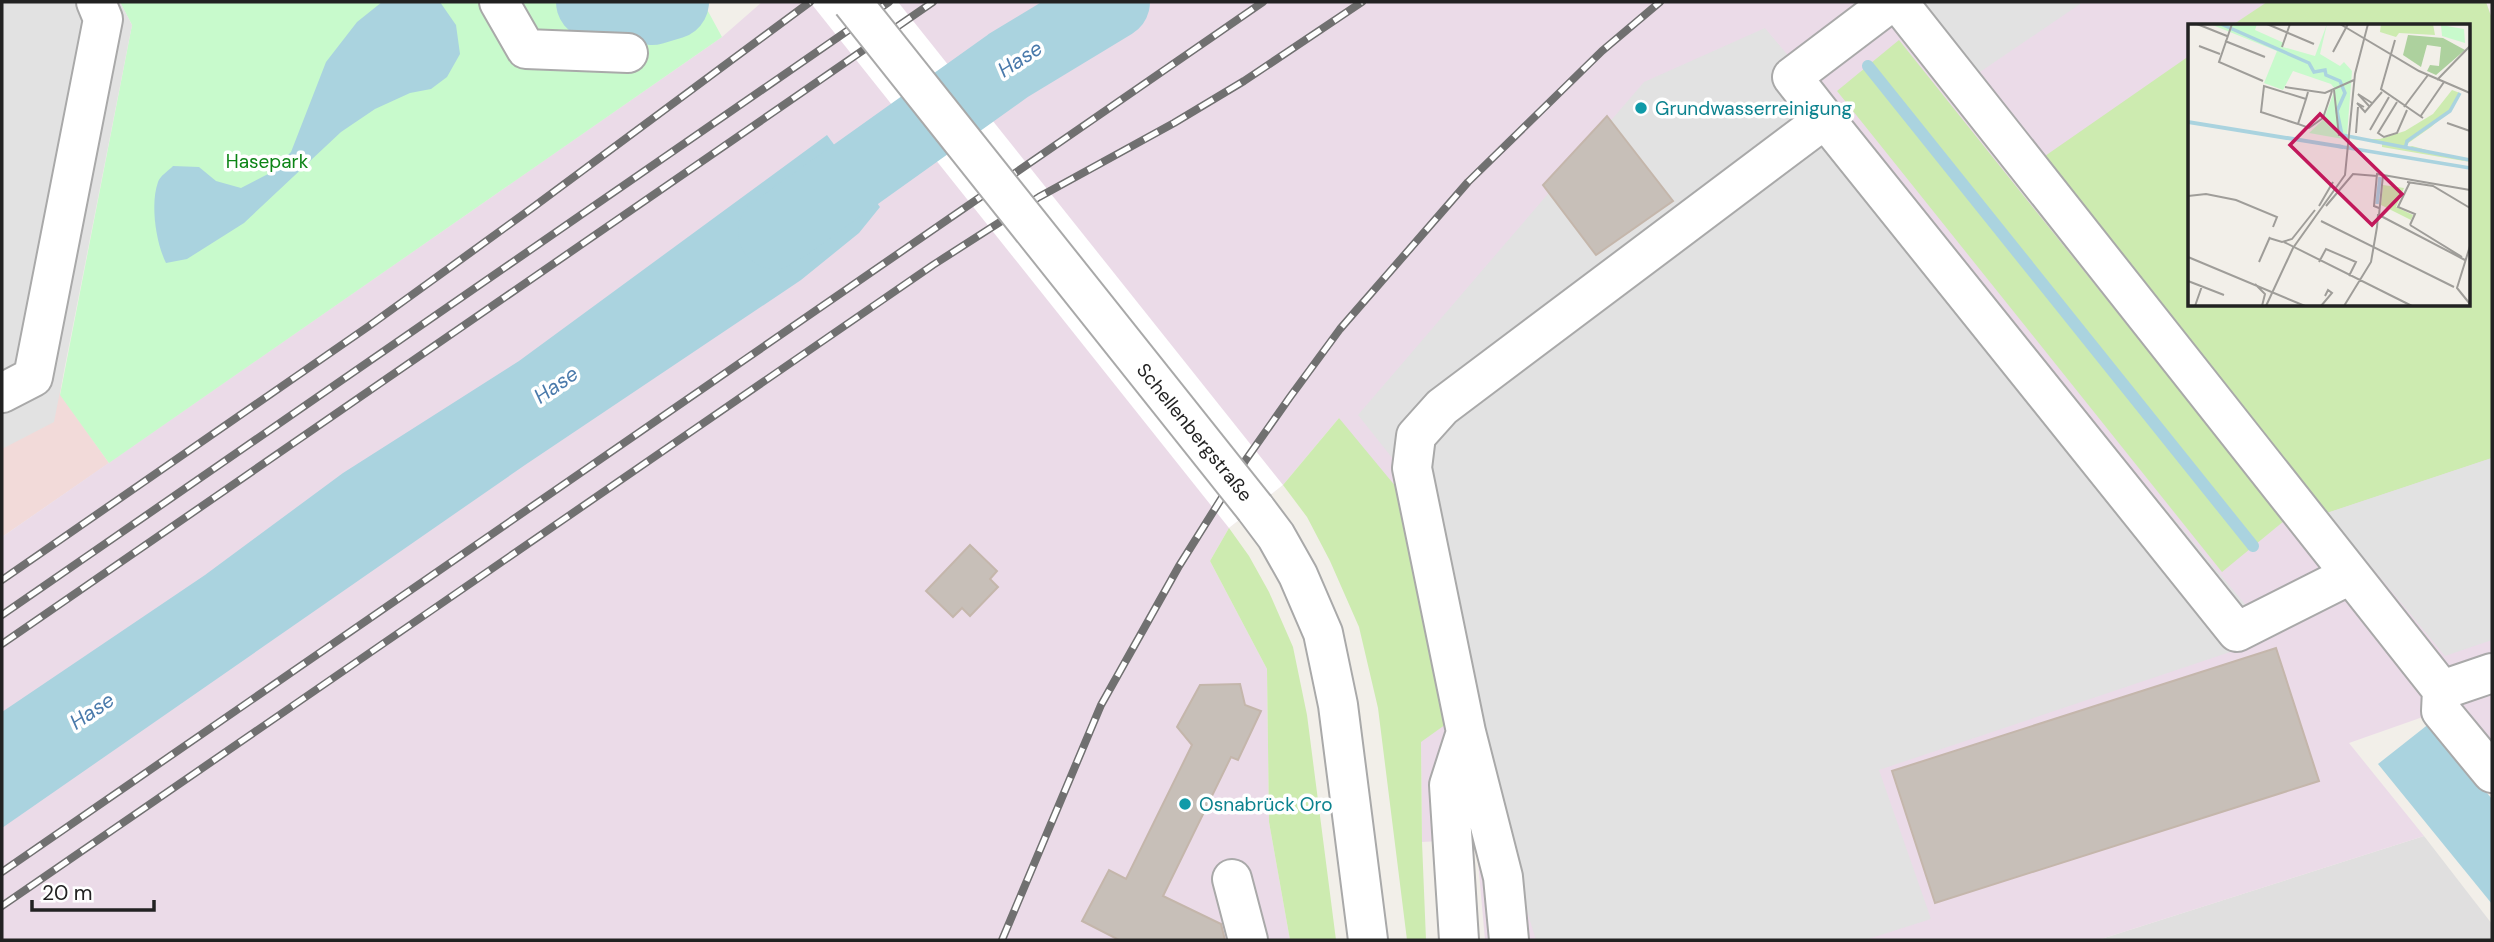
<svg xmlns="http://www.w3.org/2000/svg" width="2494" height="942" font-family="'DM Sans',sans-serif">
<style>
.residential{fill:#e0dfdf}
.commercial{fill:#f2dad9}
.industrial{fill:#ebdbe8;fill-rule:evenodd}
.grass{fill:#cdebb0}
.park{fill:#c8facc}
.parking{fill:#e2e2e2}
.water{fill:#aad3df}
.pier{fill:#fff}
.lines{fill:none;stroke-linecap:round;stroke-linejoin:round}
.stream{stroke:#aad3df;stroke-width:12}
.river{stroke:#aad3df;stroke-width:74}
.building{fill:#c7bfb8;stroke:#c4b6ab;stroke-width:2}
.minor-casing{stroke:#a9a9a9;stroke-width:42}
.minor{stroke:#fff;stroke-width:38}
.rail-casing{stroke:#707070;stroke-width:8}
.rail{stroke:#fff;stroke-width:5;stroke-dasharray:16;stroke-linecap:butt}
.minor-bridge-casing{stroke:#a9a9a9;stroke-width:42;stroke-linecap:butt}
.minor-bridge{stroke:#fff;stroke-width:38}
.culture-dot{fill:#0f9aa8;stroke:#fff;stroke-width:2.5}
.labels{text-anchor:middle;stroke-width:7;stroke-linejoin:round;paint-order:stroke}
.culture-label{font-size:19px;fill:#0d838f;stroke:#fff;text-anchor:start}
.park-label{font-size:19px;fill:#0c8416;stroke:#fff}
.street-label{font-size:19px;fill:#222;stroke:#fff}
.water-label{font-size:21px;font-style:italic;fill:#4a7aab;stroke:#fff}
.inset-river{fill:none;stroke:#aad3df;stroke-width:3.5}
.inset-road{fill:none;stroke:#9f9d99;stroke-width:2}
.view{fill:#c2185b;fill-opacity:0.15;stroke:#c2185b;stroke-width:3.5}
.inset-edge{fill:none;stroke:#222;stroke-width:3.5}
</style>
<rect width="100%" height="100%" fill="#f2efe9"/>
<!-- residential -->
<path class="residential" d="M 2424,836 L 2492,924 L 2492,940 L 2098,940 Z"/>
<!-- commercial -->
<path class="commercial" d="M 2,2 L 120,2 L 60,394 L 109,463 L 2,537 Z"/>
<!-- industrial -->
<path class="industrial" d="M 762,2 L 2486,2 L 2492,19 L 2492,752 L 2454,706 L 2349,743 L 2424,836 L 2098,940 L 1485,940 L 1476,839 L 1422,842 L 1421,742 L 1339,418 L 1283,485 L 1229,528 L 1210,561 L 1267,669 L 1269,822 L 1290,940 L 2,940 L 2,537 L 722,37 ZM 2190,26 L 2468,26 L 2468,304 L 2190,304 Z"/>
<!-- grass -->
<path class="grass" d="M 2267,2 L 2486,2 L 2492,19 L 2492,458 L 2327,513 L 2045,156 L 2189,56 L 2190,304 L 2468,304 L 2468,26 L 2231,26 Z
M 1899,40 L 2284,521 L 2222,572 L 1837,91 Z
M 1339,418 L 1406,499 L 1449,722 L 1421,742 L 1422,842 L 1426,940 L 1407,940 L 1378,708 L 1359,627 L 1330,561 L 1307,517 L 1283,485 Z
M 1229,528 L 1249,556 L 1269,592 L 1293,647 L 1307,715 L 1336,940 L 1290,940 L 1269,822 L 1267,669 L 1210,561 Z"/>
<!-- park -->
<path class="park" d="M 120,2 L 703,2 L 722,37 L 109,463 L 60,395 L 132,25 Z"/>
<!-- parking -->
<path class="parking" d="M 2,2 L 120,2 L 132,25 L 54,422 L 2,449 Z
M 1922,2 L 2083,2 L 1977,74 Z
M 1765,28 L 2254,615 L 2266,640 L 1879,770 L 1931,919 L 1865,940 L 1536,940 L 1466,716 L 1421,494 L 1358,415 L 1644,82 Z
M 2492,458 L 2492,640 L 2445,656 L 2327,513 Z"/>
<!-- water -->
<path class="water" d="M 382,2 L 440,2 L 456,25 L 460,54 L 447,77 L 431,89 L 410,93 L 375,109 L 341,132 L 244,223 L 187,259 L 166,263 C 156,243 150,204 158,182 C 160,176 168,171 173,166 L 199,167 L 216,181 L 241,188 L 268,174 L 291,152 L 326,62 L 357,22 Z
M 827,135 L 880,207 L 859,233 L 801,280 L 525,465 L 2,828 L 2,712 L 205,575 L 343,473 L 519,361 Z
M 2430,723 L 2492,799 L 2492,904 L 2378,764 Z"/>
<!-- pier -->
<path class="pier" d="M 810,2 L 898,2 L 1283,485 L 1229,528 Z"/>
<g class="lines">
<!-- stream -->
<path class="stream" d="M 1868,66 L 2253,546"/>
<!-- river -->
<path class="river" d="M 593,2 L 652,8 L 672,2
M 775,232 L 1009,65 L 1113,2"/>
</g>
<!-- building -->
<path class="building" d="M 1607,116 L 1673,201 L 1596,255 L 1543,185 Z
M 970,545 L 997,571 L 990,579 L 998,587 L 970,616 L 962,608 L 953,617 L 926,591 Z
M 2276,648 L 2319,781 L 1935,903 L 1892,771 Z
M 1240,684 L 1245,705 L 1261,711 L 1238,760 L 1231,757 L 1163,896 L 1221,924 L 1225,940 L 1119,940 L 1082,921 L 1109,870 L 1126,879 L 1192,745 L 1177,727 L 1200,685 Z"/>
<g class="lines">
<!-- minor casing -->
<g class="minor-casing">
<path id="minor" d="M 499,2 L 526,49 L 628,53
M 1891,2 L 1792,77 L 1825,119 L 2237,632 L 2350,575
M 1898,2 L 2442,690 L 2441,711 L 2492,773
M 2,393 L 33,377 L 103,19 L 96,2
M 1255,508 L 1276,536 L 1298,575 L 1323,633 L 1338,705 L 1368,940
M 2442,690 L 2492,673
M 1232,879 L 1248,940
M 1459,940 L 1449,785 L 1466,732
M 1509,940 L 1503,877 L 1466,732 L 1412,468 L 1416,436 L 1442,407 L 1825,119"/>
</g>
<!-- minor -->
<use href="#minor" class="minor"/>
<!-- rail casing -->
<g class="rail-casing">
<path id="rail" d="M 2,580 L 369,326 L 532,208 L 810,2
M 2,615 L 889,2
M 2,644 L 933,2
M 2,872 L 1263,2
M 2,906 L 933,265 L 1039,197 L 1174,123 L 1244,81 L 1362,2
M 1002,940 L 1101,705 L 1179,566 L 1245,461 L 1290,397 L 1340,329 L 1468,182 L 1602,51 L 1660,2"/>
</g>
<!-- rail -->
<use href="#rail" class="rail"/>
<!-- minor-bridge casing -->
<g class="minor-bridge-casing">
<path id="minor-bridge" d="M 852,2 L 1255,508"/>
</g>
<!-- minor-bridge -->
<use href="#minor-bridge" class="minor-bridge"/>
</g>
<!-- markers -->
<g class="culture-dot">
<circle cx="1641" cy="108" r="7"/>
<circle cx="1185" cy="804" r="7"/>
</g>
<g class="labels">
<!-- culture labels -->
<g class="culture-label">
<text x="1655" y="115">Grundwasserreinigung</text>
<text x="1199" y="811">Osnabrück Oro</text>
</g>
<!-- park labels -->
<g class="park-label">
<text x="267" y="168">Hasepark</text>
</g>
<!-- street labels -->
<g class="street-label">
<text transform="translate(1195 432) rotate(51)" y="7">Schellenbergstraße</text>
</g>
<!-- water labels -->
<g class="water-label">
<text transform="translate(1020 59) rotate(-33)" y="7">Hase</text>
<text transform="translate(556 385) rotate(-35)" y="7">Hase</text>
<text transform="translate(92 711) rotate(-34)" y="7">Hase</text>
</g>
</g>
<!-- overview -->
<g transform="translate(2188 24)">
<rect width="282" height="282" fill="#f2efe9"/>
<path d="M 193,0 L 245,0 L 247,11 L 211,9 L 208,13 L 192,8 ZM 264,66 L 272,69 L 262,86 L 243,103 L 216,122 L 201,121 L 218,124 L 224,122 L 282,138 L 194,123 L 194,117 L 162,115 L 192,115 L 217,107 L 245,90 ZM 195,161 L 216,164 L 208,183 L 225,191 L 223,196 L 193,181 Z" fill="#cdebb0"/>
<path d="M 220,11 L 255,14 L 277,26 L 248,51 L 239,47 L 242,41 L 251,42 L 253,23 L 239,21 L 233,43 L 215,31 Z" fill="#add19e"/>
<path d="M 22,0 L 69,0 L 67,6 L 96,19 L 95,23 L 127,32 L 139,0 L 132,30 L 152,42 L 156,38 L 164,47 L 159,111 L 155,115 L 121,109 L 136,95 L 147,65 L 143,60 L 105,47 L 95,66 L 76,59 L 89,27 ZM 253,1 L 276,5 L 277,19 L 254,12 Z" fill="#c8facc"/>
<path d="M 0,96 L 155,121 L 155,125 L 0,100 Z" fill="#aad3df"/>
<path class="inset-river" d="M 33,0 L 121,39 L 126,48 L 137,46 L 138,51 L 152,57 L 157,69 L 149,87 L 154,111 L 282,136M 149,122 L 282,144M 217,125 L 219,117 L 262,87 L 272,69M 189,180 L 192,153"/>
<path class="inset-road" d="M 9,0 L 39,12M 44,0 L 31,38 L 75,57M 79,0 L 126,20M 152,0 L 231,47 L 282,69M 207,16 L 193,65 L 235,94M 37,17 L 77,33M 11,22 L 32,30M 94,23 L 102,0M 145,28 L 160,0M 249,56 L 282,22M 97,63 L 137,69 L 166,56M 146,66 L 151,112M 118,75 L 110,100 L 121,104 L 135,94 L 144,67M 209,78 L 190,109 L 196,113 L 209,109 L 219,86M 181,82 L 170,70 L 184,79M 176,83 L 169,79 L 177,88 L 194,68M 216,83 L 240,51M 232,93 L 256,58M 259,99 L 282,107M 110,100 L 73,88 L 76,62 L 118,75 L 120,68M 182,106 L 201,73M 168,109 L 170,83M 195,151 L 282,166M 219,158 L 245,162 L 282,184M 222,158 L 210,183 L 227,190 L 222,201M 0,172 L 18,170 L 48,176 L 89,193 L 85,203M 131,182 L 145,158M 138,182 L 165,150 L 189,152M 191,191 L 277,236M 133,197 L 266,263M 222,201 L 274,233M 81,214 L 94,218 L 104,215 L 127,186M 96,218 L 224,282M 282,222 L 269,264 L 282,280M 0,233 L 117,282M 71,238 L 82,213M 131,238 L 138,225 L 168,238 L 161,252M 0,257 L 36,271M 67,260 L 77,270 L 74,282M 7,282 L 14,262M 78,282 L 105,224 L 157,151 L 167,50 L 180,0M 133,282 L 144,269 L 140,266 L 137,272M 156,282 L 183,238 L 189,203 L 190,191 L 191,191 L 195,151 L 189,150 L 186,182 L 191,184"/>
<path class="view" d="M 132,90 L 214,170 L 184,201 L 102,121 Z"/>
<rect width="282" height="282" class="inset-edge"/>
</g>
<!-- border -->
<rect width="2494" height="942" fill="none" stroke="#222222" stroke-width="7"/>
<!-- scale -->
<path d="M32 900v10h122v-10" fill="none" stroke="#222222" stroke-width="3.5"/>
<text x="42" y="900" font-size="21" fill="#222222" stroke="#ffffff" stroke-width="5" paint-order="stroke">20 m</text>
</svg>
